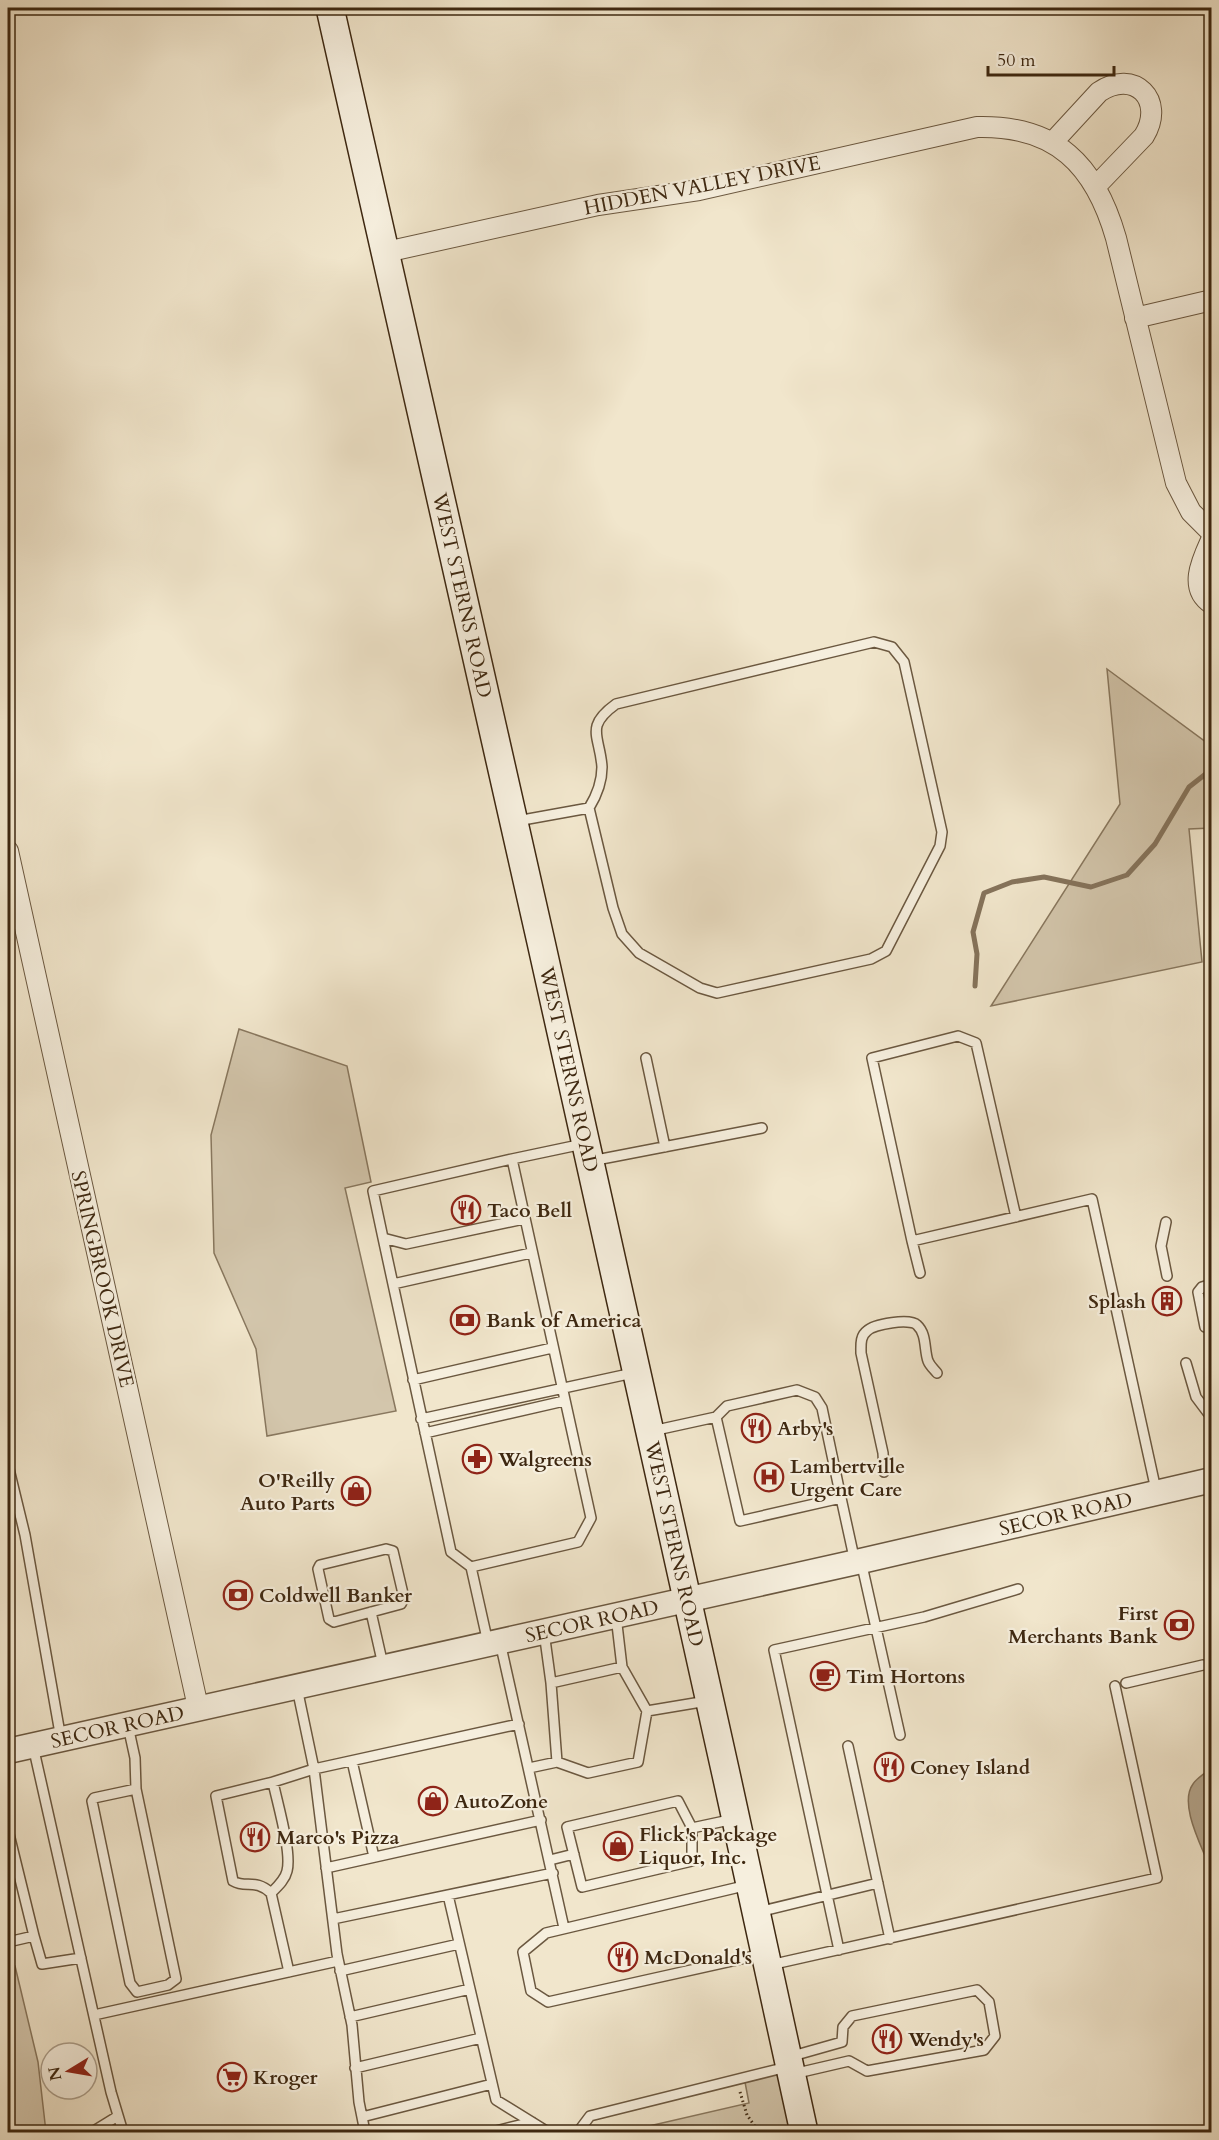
<svg xmlns="http://www.w3.org/2000/svg" width="1219" height="2140" font-family="Cardo,serif">
<style>
.green{fill:#d3c6ac;stroke:#88775e;stroke-width:1.5}
.water{fill:#b4a58c;stroke:#85735b;stroke-width:1.5}
.lines{fill:none;stroke-linecap:round;stroke-linejoin:round}
.stream{stroke:#85735b;stroke-width:5}
.service-casing{stroke:#6b5840;stroke-width:12}
.minor-casing{stroke:#6b5840;stroke-width:22}
.tertiary-casing{stroke:#6b5840;stroke-width:27}
.secondary-casing{stroke:#3e2811;stroke-width:30}
.path{stroke:#3e2811;stroke-width:3;stroke-dasharray:1.5 3;stroke-linecap:butt}
.service{stroke:#f6efde;stroke-width:9}
.minor{stroke:#f6efde;stroke-width:20}
.tertiary{stroke:#f6efde;stroke-width:24}
.secondary{stroke:#f6efde;stroke-width:27}
.labels{text-anchor:middle;stroke-width:4.5;stroke-linejoin:round;paint-order:stroke}
.street-label{font-size:20px;fill:#3e2811;stroke:#f6efde}
.poi-label{font-size:20px;font-weight:bold;fill:#3e2811;stroke:#f6efde;text-anchor:start}
</style>
<rect width="100%" height="100%" fill="#f1e6cc"/>
<filter id="stains"><feTurbulence type="fractalNoise" baseFrequency=".00333" numOctaves="4"/><feColorMatrix values="0 0 0 0 .2 0 0 0 0 .09 0 0 0 0 .02 0 0 0 .5 -.17"/></filter>
<radialGradient id="worn" r=".72"><stop offset=".6" stop-color="#630" stop-opacity="0"/><stop offset="1" stop-color="#630" stop-opacity=".3"/></radialGradient>
<!-- green -->
<path class="green" d="M 1107,669 L 1206,742 L 1211,739 L 1211,828 L 1189,829 L 1202,962 L 991,1006 L 1120,804 Z
M 239,1029 L 347,1066 L 371,1182 L 345,1188 L 396,1411 L 267,1436 L 256,1349 L 214,1253 L 211,1135 Z
M 15,1966 L 38,2062 L 46,2132 L 8,2132 L 8,1967 Z
M 789,2066 L 804,2132 L 623,2132 L 749,2103 L 744,2077 Z"/>
<!-- water -->
<path class="water" d="M 1207,1771 L 1211,1771 L 1211,1865 L 1208,1863 C 1200,1843 1179,1803 1193,1784 C 1196,1779 1203,1775 1207,1771 Z"/>
<g class="lines">
<!-- stream -->
<path class="stream" d="M 975,986 L 977,954 L 973,932 L 984,893 L 1012,882 L 1044,877 L 1091,887 L 1127,875 L 1155,844 L 1189,787 L 1212,769
M 1212,1033 L 1212,1039"/>
<!-- service casing -->
<g class="service-casing">
<path id="service" d="M 517,821 L 589,808 L 613,908 L 622,934 L 639,953 L 700,988 L 717,993 L 871,959 L 886,951 L 940,846 L 942,832 L 904,662 L 892,647 L 874,642 L 616,704 C 584,727 600,736 602,767 C 602,783 597,795 589,808
M 646,1058 L 665,1147
M 512,1159 L 373,1191 L 383,1238 L 406,1244 L 524,1219
M 591,1161 L 762,1128
M 1166,1222 L 1161,1246 L 1167,1276
M 383,1238 L 451,1552 L 471,1567
M 912,1241 L 872,1058 L 958,1036 L 976,1043 L 1016,1217
M 920,1273 L 912,1241 L 1092,1199 L 1156,1490
M 393,1284 L 531,1253
M 1205,1327 L 1198,1292 L 1202,1287 L 1212,1284
M 1210,1350 L 1212,1356
M 1186,1363 L 1196,1397 L 1208,1413 L 1212,1404
M 413,1380 L 552,1348
M 716,1417 L 727,1406 L 797,1390 L 815,1397 L 822,1408 L 841,1498
M 421,1419 L 633,1373
M 652,1431 L 716,1417 L 740,1521 L 841,1498 L 855,1562
M 425,1433 L 564,1401
M 8,1465 L 25,1535 L 61,1739
M 884,1472 L 883,1453 L 861,1353 C 861,1345 860,1336 867,1331 C 874,1324 910,1318 917,1325 C 927,1334 924,1350 928,1361 C 930,1366 934,1369 937,1373
M 386,1549 L 393,1551 L 404,1598 L 401,1604 L 334,1622 L 329,1619 L 318,1569 L 320,1565 Z
M 861,1561 L 900,1735
M 371,1612 L 383,1665
M 616,1616 L 622,1667
M 544,1632 L 551,1683 L 622,1667 L 647,1711 L 707,1701
M 500,1642 L 564,1928
M 488,1643 L 471,1567 L 578,1542 L 591,1518 L 512,1159 L 583,1144
M 551,1683 L 557,1762
M 1126,1683 L 1203,1665
M 297,1688 L 314,1769 L 337,1954 L 352,2025 L 359,2102 L 365,2132
M 128,1726 L 135,1758 L 136,1789 L 176,1979 L 168,1985 L 137,1992 L 130,1983 L 92,1801 L 94,1798 L 136,1789
M 33,1746 L 111,2092 L 123,2132
M 848,1746 L 890,1939
M 352,1761 L 374,1857
M 529,1768 L 557,1762 L 588,1773 L 638,1762 L 647,1711
M 678,1801 L 692,1828 L 692,1861 L 582,1887 L 567,1827 Z
M 692,1828 L 734,1819
M 8,1830 L 34,1936
M 550,1860 L 574,1854
M 326,1868 L 541,1820
M 748,1885 L 546,1933 L 523,1952 L 531,1991 L 548,2002 L 763,1954
M 271,1893 C 277,1887 285,1880 287,1871 C 292,1852 277,1802 273,1782
M 448,1895 L 496,2100 L 548,2132
M 758,1912 L 878,1883
M 333,1919 L 553,1873
M 8,1942 L 34,1936 L 42,1964 L 81,1958
M 839,1950 L 774,1650 L 924,1617 L 1018,1589
M 770,1965 L 1157,1878 L 1115,1686
M 340,1971 L 459,1944
M 289,1972 L 271,1893 C 255,1878 246,1889 233,1881 L 216,1796 L 273,1782 L 314,1769 L 519,1724
M 94,2015 L 338,1961
M 350,2017 L 470,1989
M 789,2057 L 842,2042 L 843,2027 L 852,2016 L 977,1990 L 989,2002 L 995,2036 L 984,2050 L 867,2071 L 849,2061 L 793,2074
M 355,2068 L 481,2038
M 362,2117 L 492,2084
M 92,2132 L 118,2116
M 492,2132 L 532,2122
M 578,2132 L 590,2116 L 787,2067"/>
</g>
<!-- minor casing -->
<g class="minor-casing">
<path id="minor" d="M 1052,143 L 1099,92 C 1134,68 1166,100 1144,136 L 1096,186
M 386,252 L 598,205 L 699,190 L 977,127 C 1056,125 1095,165 1116,238 L 1176,483 L 1191,512 L 1212,533
M 1135,318 L 1212,300
M 1212,538 C 1203,558 1187,588 1212,604
M 8,851 L 198,1707"/>
</g>
<!-- tertiary casing -->
<g class="tertiary-casing">
<g id="tertiary">
<path id="s1" d="M 8,1751 L 861,1561 L 1212,1480"/>
</g>
</g>
<!-- secondary casing -->
<g class="secondary-casing">
<g id="secondary">
<path id="s2" d="M 330,8 L 541,942 L 726,1774 L 804,2132"/>
</g>
</g>
<!-- path -->
<path class="path" d="M 740,2092 L 747,2115 L 759,2132"/>
<!-- service -->
<use href="#service" class="service"/>
<!-- minor -->
<use href="#minor" class="minor"/>
<!-- tertiary -->
<use href="#tertiary" class="tertiary"/>
<!-- secondary -->
<use href="#secondary" class="secondary"/>
</g>
<!-- icons -->
<defs>
<g id="restaurant-ring" transform="scale(1.5)"><circle r="9.5" fill="#f6efde" stroke="#8f2418" stroke-width="1.5"/><path d="M-5-6h1v4h1v-4h1v4h1v-4h1v5L-1.5 .5V6h-2V.5L-5-1ZM5-6V6H3V1.5H1.5Q1.5-4 5-6Z" fill="#8f2418"/></g>
<g id="building-ring" transform="scale(1.5)"><circle r="9.5" fill="#f6efde" stroke="#8f2418" stroke-width="1.5"/><path d="M-4-6H4V6H1V3H-1V6H-4ZM-2.5-4.3h1.7v1.8h-1.7ZM.8-4.3h1.7v1.8H.8ZM-2.5-1h1.7V.8h-1.7ZM.8-1h1.7V.8H.8Z" fill="#8f2418"/></g>
<g id="bank-ring" transform="scale(1.5)"><circle r="9.5" fill="#f6efde" stroke="#8f2418" stroke-width="1.5"/><path d="M-6-4H6V4H-6ZM0-2.3a2.3 2.3 0 1 0 0 4.6a2.3 2.3 0 1 0 0-4.6Z" fill="#8f2418"/></g>
<g id="pharmacy-ring" transform="scale(1.5)"><circle r="9.5" fill="#f6efde" stroke="#8f2418" stroke-width="1.5"/><path d="M-2-6h4v4h4v4h-4v4h-4v-4h-4v-4h4Z" fill="#8f2418"/></g>
<g id="hospital-ring" transform="scale(1.5)"><circle r="9.5" fill="#f6efde" stroke="#8f2418" stroke-width="1.5"/><path d="M-5-5h3v3.5h4V-5h3V5h-3V1.5h-4V5h-3Z" fill="#8f2418"/></g>
<g id="shop-ring" transform="scale(1.5)"><circle r="9.5" fill="#f6efde" stroke="#8f2418" stroke-width="1.5"/><path d="M-5-2.5h2.3a2.7 3.5 0 0 1 5.4 0H5L5.5 6h-11ZM-1.5-2.5h3a1.5 2.3 0 0 0-3 0Z" fill="#8f2418"/></g>
<g id="cafe-ring" transform="scale(1.5)"><circle r="9.5" fill="#f6efde" stroke="#8f2418" stroke-width="1.5"/><path d="M-5.5-4.5H6V0H3Q3 3.5 0 3.5H-2.5Q-5.5 3.5-5.5 0ZM3-3.2v2h1.7v-2ZM-6 4.5H4V6H-6Z" fill="#8f2418"/></g>
<g id="supermarket-ring" transform="scale(1.5)"><circle r="9.5" fill="#f6efde" stroke="#8f2418" stroke-width="1.5"/><path d="M-6-5.5h2.5l.6 2H6L4.5 2H-2.5L-4.4-4H-6ZM-1.5 3.2a1.3 1.3 0 1 0 .1 0ZM3 3.2a1.3 1.3 0 1 0 .1 0Z" fill="#8f2418"/></g>
</defs>
<g fill-rule="evenodd">
<use href="#restaurant-ring" x="466" y="1210"/>
<use href="#building-ring" x="1167" y="1301"/>
<use href="#bank-ring" x="465" y="1320"/>
<use href="#restaurant-ring" x="756" y="1428"/>
<use href="#pharmacy-ring" x="477" y="1459"/>
<use href="#hospital-ring" x="769" y="1477"/>
<use href="#shop-ring" x="356" y="1491"/>
<use href="#bank-ring" x="238" y="1595"/>
<use href="#bank-ring" x="1179" y="1625"/>
<use href="#cafe-ring" x="825" y="1676"/>
<use href="#restaurant-ring" x="889" y="1767"/>
<use href="#shop-ring" x="433" y="1801"/>
<use href="#restaurant-ring" x="255" y="1837"/>
<use href="#shop-ring" x="618" y="1846"/>
<use href="#restaurant-ring" x="623" y="1957"/>
<use href="#restaurant-ring" x="887" y="2039"/>
<use href="#supermarket-ring" x="232" y="2077"/>
</g>
<g class="labels">
<!-- street labels -->
<g class="street-label">
<text transform="translate(702 185) rotate(-11)" y="7">HIDDEN VALLEY DRIVE</text>
<text dy="7" stroke="none"><textPath href="#s2" startOffset="602">WEST STERNS ROAD</textPath></text>
<text dy="7" stroke="none"><textPath href="#s2" startOffset="1088">WEST STERNS ROAD</textPath></text>
<text transform="translate(103 1279) rotate(77)" y="7">SPRINGBROOK DRIVE</text>
<text dy="7" stroke="none"><textPath href="#s1" startOffset="1084">SECOR ROAD</textPath></text>
<text dy="7" stroke="none"><textPath href="#s2" startOffset="1574">WEST STERNS ROAD</textPath></text>
<text dy="7" stroke="none"><textPath href="#s1" startOffset="598">SECOR ROAD</textPath></text>
<text dy="7" stroke="none"><textPath href="#s1" startOffset="112">SECOR ROAD</textPath></text>
</g>
<!-- poi labels -->
<g class="poi-label">
<text x="487" y="1217">Taco Bell</text>
<text x="1146" y="1308" text-anchor="end">Splash</text>
<text x="486" y="1327">Bank of America</text>
<text x="777" y="1435">Arby's</text>
<text x="498" y="1466">Walgreens</text>
<text x="790" y="1473">Lambertville<tspan x="790" dy="23">Urgent Care</tspan></text>
<text x="335" y="1487" text-anchor="end">O'Reilly<tspan x="335" dy="23">Auto Parts</tspan></text>
<text x="259" y="1602">Coldwell Banker</text>
<text x="1158" y="1620" text-anchor="end">First<tspan x="1158" dy="23">Merchants Bank</tspan></text>
<text x="846" y="1683">Tim Hortons</text>
<text x="910" y="1774">Coney Island</text>
<text x="454" y="1808">AutoZone</text>
<text x="639" y="1841">Flick's Package<tspan x="639" dy="23">Liquor, Inc.</tspan></text>
<text x="276" y="1844">Marco's Pizza</text>
<text x="644" y="1964">McDonald's</text>
<text x="908" y="2046">Wendy's</text>
<text x="253" y="2084">Kroger</text>
</g>
</g>
<!-- margin -->
<rect width="1219" height="2140" fill="none" stroke="#f1e6cc" stroke-width="30"/>
<rect x="9" y="9" width="1201" height="2122" fill="none" stroke="#3e2811" stroke-width="3"/>
<rect x="15" y="15" width="1189" height="2110" fill="none" stroke="#3e2811" stroke-width="1.5"/>
<!-- north arrow -->
<g transform="translate(69 2071) rotate(259)"><circle r="28" fill="#f6efde" stroke="#ac9f8c" stroke-width="1.5"/>
<path d="M0-4.5L10 22L0 15L-10 22Z" fill="#8f2418"/>
<text y="-9" font-size="16" font-weight="bold" text-anchor="middle" fill="#3e2811">N</text>
</g>
<!-- scale -->
<path d="M988 66v9h126v-9" fill="none" stroke="#3e2811" stroke-width="3"/>
<text x="997" y="66" font-size="18" fill="#3e2811" stroke="#f6efde" stroke-width="4.5" paint-order="stroke">50 m</text>
<rect width="100%" height="100%" filter="url(#stains)"/>
<rect width="100%" height="100%" fill="url(#worn)"/>
</svg>
